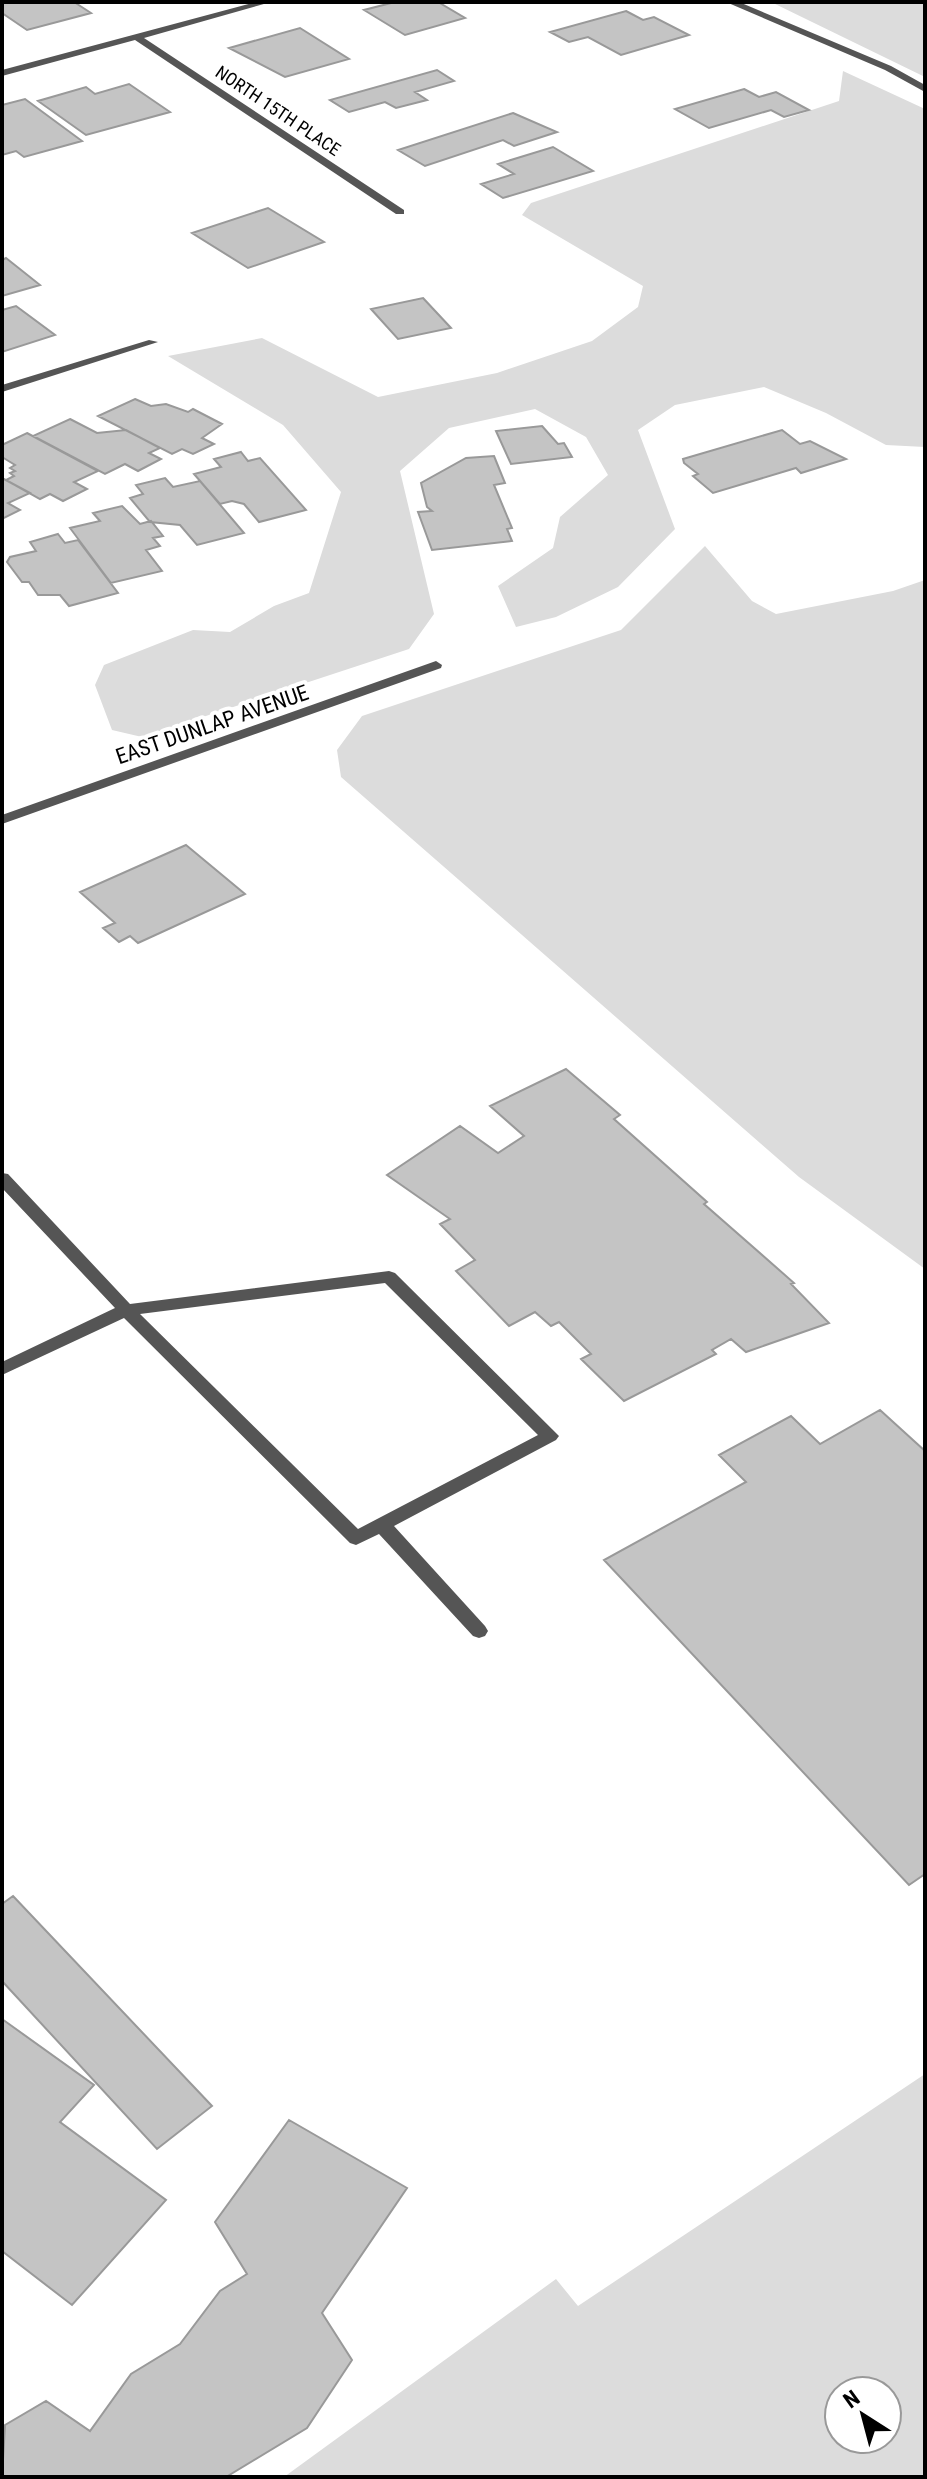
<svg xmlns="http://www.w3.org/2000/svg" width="927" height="2479" font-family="'Roboto Condensed',sans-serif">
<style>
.green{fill:#dcdcdc;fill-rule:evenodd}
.building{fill:#c4c4c4;stroke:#999;stroke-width:2}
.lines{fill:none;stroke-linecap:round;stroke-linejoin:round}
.lane{fill:#555;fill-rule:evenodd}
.street{fill:#555;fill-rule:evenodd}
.labels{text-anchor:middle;stroke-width:8;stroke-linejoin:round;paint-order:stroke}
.far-street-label{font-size:18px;fill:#000;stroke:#fff}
.street-label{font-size:22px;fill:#000;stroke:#fff}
</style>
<rect width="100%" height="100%" fill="#fff"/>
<!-- green -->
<path class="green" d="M 771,2 L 925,2 L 925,77 Z
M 843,71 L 925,109 L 925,447 L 886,445 L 826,413 L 764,387 L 675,405 L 638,430 L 675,529 L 618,587 L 556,617 L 516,627 L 498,586 L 553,548 L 560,517 L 608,475 L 586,437 L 535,409 L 449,428 L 400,471 L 434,614 L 409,649 L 142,737 L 112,730 L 95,685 L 104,665 L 193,630 L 230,632 L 274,606 L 309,593 L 341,492 L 283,425 L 168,356 L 262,338 L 378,397 L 497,373 L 592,341 L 638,307 L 643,286 L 522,215 L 531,203 L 839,101 Z
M 705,546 L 752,601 L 776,614 L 893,591 L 925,580 L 925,1269 L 799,1177 L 341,777 L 337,750 L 362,716 L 621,630 Z
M 925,2074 L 925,2477 L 284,2477 L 556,2279 L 578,2306 ZM 839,2391 L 887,2391 L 887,2439 L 839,2439 Z"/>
<!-- building -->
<path class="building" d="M 2,2 L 74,2 L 91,13 L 27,30 L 2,13 Z
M 395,2 L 438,2 L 465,18 L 405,35 L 364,10 Z
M 626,11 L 643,20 L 654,17 L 689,35 L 621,55 L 588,37 L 569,42 L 550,32 Z
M 300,28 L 349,59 L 285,77 L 229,48 Z
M 437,70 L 454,81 L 415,92 L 427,100 L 396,108 L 385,102 L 349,112 L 330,100 Z
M 129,84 L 170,112 L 86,135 L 38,101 L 86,87 L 95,94 Z
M 744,89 L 759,97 L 776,92 L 809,110 L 784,117 L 771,110 L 709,128 L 675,109 Z
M 25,99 L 82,141 L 24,157 L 16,151 L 2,155 L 2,105 Z
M 513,113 L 557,132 L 514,146 L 503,140 L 425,166 L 398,150 Z
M 553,147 L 593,171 L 503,198 L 481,184 L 514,174 L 498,164 Z
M 268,208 L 324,242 L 248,268 L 192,233 Z
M 6,258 L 40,285 L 2,296 L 2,260 Z
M 423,298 L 451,328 L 398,339 L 371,309 Z
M 16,306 L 55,335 L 2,352 L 2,310 Z
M 135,399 L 151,406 L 166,404 L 188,412 L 193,409 L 222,424 L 202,438 L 214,444 L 193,454 L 182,449 L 172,454 L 98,416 Z
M 70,419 L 97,433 L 126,430 L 160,448 L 149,453 L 161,459 L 138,471 L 125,464 L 105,474 L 33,436 Z
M 542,426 L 558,444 L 564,443 L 572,457 L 511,464 L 496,431 Z
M 782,430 L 800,444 L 810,441 L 846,459 L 801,473 L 796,468 L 713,493 L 693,476 L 698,474 L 684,463 L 683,459 Z
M 27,433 L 98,471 L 74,482 L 87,489 L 63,501 L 50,494 L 40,499 L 6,480 L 14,476 L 10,473 L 15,471 L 10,468 L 15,465 L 2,457 L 2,445 Z
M 241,452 L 248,461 L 260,458 L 306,510 L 259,522 L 244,504 L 232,501 L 220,504 L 194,474 L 221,467 L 214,459 Z
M 494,456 L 505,483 L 494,485 L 512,528 L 507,529 L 512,541 L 432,550 L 418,512 L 432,511 L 427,507 L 421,483 L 466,458 Z
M 2,478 L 30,493 L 8,503 L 20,510 L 2,519 Z
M 165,478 L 173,487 L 200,481 L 244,533 L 197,545 L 180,525 L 150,522 L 130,498 L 143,494 L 136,485 Z
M 122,506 L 140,524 L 151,521 L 163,536 L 153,538 L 160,546 L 146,550 L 162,571 L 111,583 L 70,528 L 100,521 L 93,513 Z
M 58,534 L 65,543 L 78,540 L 118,593 L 69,606 L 60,595 L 38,595 L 29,582 L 22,582 L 7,562 L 10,557 L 36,551 L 30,542 Z
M 186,845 L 245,894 L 138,943 L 130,936 L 119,942 L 103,928 L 115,923 L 80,892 Z
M 566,1069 L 620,1115 L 614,1119 L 707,1202 L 704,1204 L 794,1283 L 791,1284 L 829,1323 L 746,1352 L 731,1339 L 712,1350 L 716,1354 L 624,1401 L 581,1359 L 591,1354 L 559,1322 L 551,1326 L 535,1312 L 509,1326 L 456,1271 L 475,1260 L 440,1224 L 450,1219 L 387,1175 L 460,1126 L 498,1153 L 524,1136 L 490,1106 Z
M 880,1410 L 925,1451 L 925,1874 L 909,1885 L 604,1560 L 746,1482 L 719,1455 L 791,1416 L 820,1444 Z
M 13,1896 L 212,2106 L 157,2149 L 2,1981 L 2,1904 Z
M 2,2019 L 94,2085 L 60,2122 L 166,2200 L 72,2305 L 2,2251 Z
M 289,2120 L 407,2188 L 322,2313 L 352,2360 L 307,2428 L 226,2477 L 2,2477 L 5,2425 L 46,2401 L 90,2431 L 131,2374 L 180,2344 L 220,2291 L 247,2274 L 215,2222 Z"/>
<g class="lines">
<!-- lane -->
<path class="lane" d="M 2,1173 L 8,1174 L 130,1304 L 389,1271 L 395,1273 L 559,1436 L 556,1440 L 394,1526 L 485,1626 L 488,1631 L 485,1636 L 479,1638 L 473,1636 L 379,1534 L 356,1545 L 350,1543 L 124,1318 L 2,1375 L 2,1362 L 115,1308 L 2,1188 ZM 385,1283 L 538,1435 L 358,1529 L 140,1314 Z"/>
<!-- street -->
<path class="street" d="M 256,2 L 271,2 L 144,38 L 404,210 L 404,214 L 396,214 L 135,40 L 2,76 L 2,70 Z
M 726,2 L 739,2 L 891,66 L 925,85 L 925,92 L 885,70 Z
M 149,340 L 158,342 L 2,392 L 2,385 Z
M 436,661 L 442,665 L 441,668 L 2,824 L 2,815 Z"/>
</g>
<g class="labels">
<!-- far-street labels -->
<g class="far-street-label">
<text transform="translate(278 111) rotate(34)" y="6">NORTH 15TH PLACE</text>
</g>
<!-- street labels -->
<g class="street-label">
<text transform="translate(212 724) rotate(-19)" y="8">EAST DUNLAP AVENUE</text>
</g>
</g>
<!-- border -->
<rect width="927" height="2479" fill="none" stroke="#000000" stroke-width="8"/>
<!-- north arrow -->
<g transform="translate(863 2415) rotate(324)"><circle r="38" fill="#ffffff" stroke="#999999" stroke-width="2"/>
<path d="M0-6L14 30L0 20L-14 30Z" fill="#000000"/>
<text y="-12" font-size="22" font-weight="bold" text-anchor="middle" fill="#000000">N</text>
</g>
</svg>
